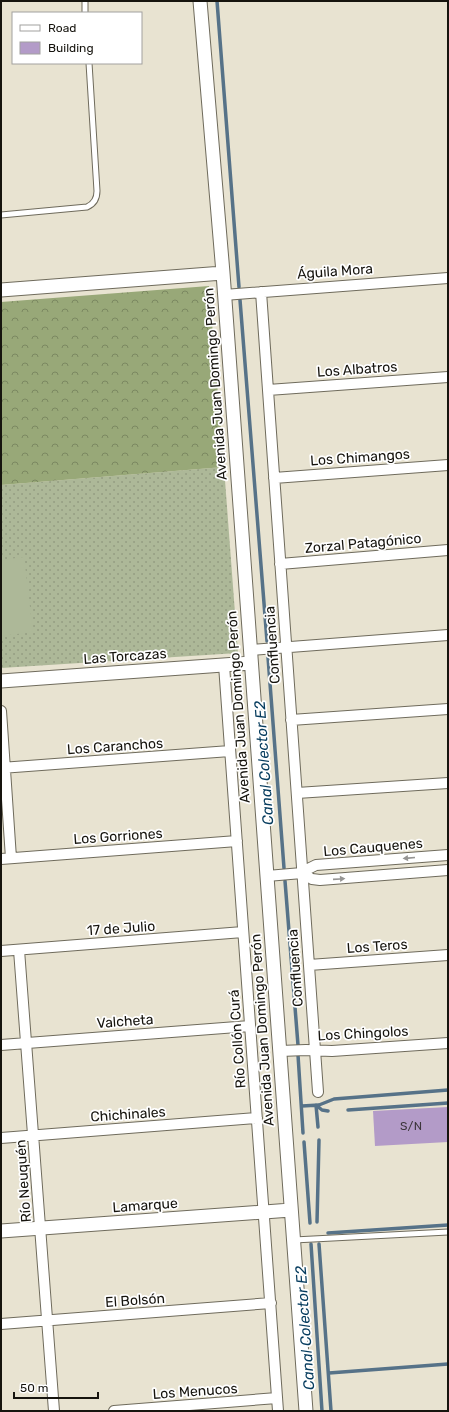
<svg xmlns="http://www.w3.org/2000/svg" width="449" height="1412" font-family="Rubik,sans-serif">
<style>
.grass{fill:url(#grass-dots)}
.forest{fill:url(#forest-crowns)}
.pitch{fill:#adb898}
.lines{fill:none;stroke-linecap:round;stroke-linejoin:round}
.stream{stroke:#567288;stroke-width:3.5}
.building{fill:#b39bc8}
.service-casing{stroke:#6f6b5c;stroke-width:7}
.minor-casing{stroke:#6f6b5c;stroke-width:12}
.tertiary-casing{stroke:#6f6b5c;stroke-width:15}
.service{stroke:#fff;stroke-width:5}
.minor{stroke:#fff;stroke-width:10}
.tertiary{stroke:#fff;stroke-width:13}
.oneway{fill:#969593}
.labels{text-anchor:middle;stroke-width:3.5;stroke-linejoin:round;paint-order:stroke}
.number-label{font-size:12px;fill:#3d363c}
.street-label{font-size:14px;fill:#16140e;stroke:#fff}
.water-label{font-size:15px;font-style:italic;fill:#053b5d;stroke:#fff}
</style>
<defs>
<pattern id="grass-dots" width="8" height="8" patternUnits="userSpaceOnUse"><rect width="8" height="8" fill="#adb898"/><path d="M2 2h.1M6 6h.1" fill="none" stroke="#949d82" stroke-width="1.8" stroke-linecap="round"/></pattern>
<pattern id="forest-crowns" width="20" height="18" patternUnits="userSpaceOnUse"><rect width="20" height="18" fill="#98a878"/><path d="M2 6a3 3 0 1 1 6 0M12 15a3 3 0 1 1 6 0" fill="none" stroke="#7b8861"/></pattern>
</defs>
<rect width="100%" height="100%" fill="#e8e3d1"/>
<!-- grass -->
<path class="grass" d="M 224,467 L 238,653 L 1,668 L 1,485 Z"/>
<!-- forest -->
<path class="forest" d="M 209,286 L 224,467 L 1,485 L 1,302 Z"/>
<!-- pitch -->
<path class="pitch" d="M 24,557 L 33,632 L 1,636 L 1,560 Z"/>
<g class="lines">
<!-- stream -->
<path class="stream" d="M 217,1 L 239,287
M 240,300 L 267,641
M 268,657 L 284,868
M 285,881 L 298,1045
M 298,1055 L 303,1133
M 316,1105 L 318,1127
M 316,1105 L 322,1110 L 328,1111
M 302,1106 L 319,1105 L 334,1099 L 448,1090
M 348,1110 L 448,1103
M 304,1142 L 310,1223
M 317,1222 L 319,1140
M 328,1233 L 448,1225
M 311,1244 L 322,1411
M 319,1244 L 331,1411
M 329,1373 L 448,1364"/>
</g>
<!-- building -->
<path class="building" d="M 448,1107 L 448,1142 L 375,1146 L 373,1111 Z"/>
<g class="lines">
<!-- service casing -->
<g class="service-casing">
<path id="service" d="M 85,1 L 85,13
M 1,215 L 87,207 C 94,204 97,199 97,191 L 89,63
M 294,1240 L 448,1232"/>
</g>
<!-- minor casing -->
<g class="minor-casing">
<path id="minor" d="M 261,292 L 318,1092
M 224,295 L 448,278
M 268,390 L 448,377
M 274,478 L 448,465
M 280,564 L 448,550
M 250,650 L 448,635
M 224,665 L 278,1411
M 1,711 L 11,858
M 291,720 L 448,709
M 1,768 L 230,751
M 297,793 L 448,783
M 1,859 L 237,841
M 302,873 L 312,879 L 320,880 L 448,870
M 267,876 L 302,873 L 308,869 L 316,865 L 448,855
M 19,950 L 54,1411
M 1,951 L 243,932
M 309,965 L 448,955
M 1,1045 L 250,1026
M 280,1051 L 306,1050 L 332,1051 L 448,1043
M 1,1138 L 257,1118
M 1,1324 L 271,1303
M 114,1411 L 277,1398"/>
</g>
<!-- tertiary casing -->
<g class="tertiary-casing">
<path id="tertiary" d="M 200,1 L 223,273 L 306,1411
M 1,290 L 223,273
M 1,681 L 251,663
M 1,1231 L 291,1210"/>
</g>
<!-- service -->
<use href="#service" class="service"/>
<!-- minor -->
<use href="#minor" class="minor"/>
<!-- tertiary -->
<use href="#tertiary" class="tertiary"/>
</g>
<!-- one-way arrows -->
<defs><path id="oneway-solid" d="M-6-.8H1V-3.2L6.5 0L1 3.2V.8H-6Z"/></defs>
<g class="oneway">
<use href="#oneway-solid" transform="translate(409 858) rotate(175)"/>
<use href="#oneway-solid" transform="translate(339 879) rotate(-4)"/>
</g>
<g class="labels">
<!-- number labels -->
<g class="number-label">
<text x="411" y="1130">S/N</text>
</g>
<!-- street labels -->
<g class="street-label">
<text transform="translate(335 271) rotate(-4)" y="5">Águila Mora</text>
<text transform="translate(357 369) rotate(-4)" y="5">Los Albatros</text>
<text transform="translate(215 384) rotate(-94)" y="5">Avenida Juan Domingo Perón</text>
<text transform="translate(360 457) rotate(-4)" y="5">Los Chimangos</text>
<text transform="translate(363 543) rotate(-5)" y="5">Zorzal Patagónico</text>
<text transform="translate(272 645) rotate(-94)" y="5">Confluencia</text>
<text transform="translate(125 656) rotate(-4)" y="5">Las Torcazas</text>
<text transform="translate(238 707) rotate(-94)" y="5">Avenida Juan Domingo Perón</text>
<text transform="translate(115 746) rotate(-4)" y="5">Los Caranchos</text>
<text transform="translate(118 836) rotate(-4)" y="5">Los Gorriones</text>
<text transform="translate(373 847) rotate(-5)" y="5">Los Cauquenes</text>
<text transform="translate(121 928) rotate(-4)" y="5">17 de Julio</text>
<text transform="translate(377 946) rotate(-4)" y="5">Los Teros</text>
<text transform="translate(295 968) rotate(-94)" y="5">Confluencia</text>
<text transform="translate(125 1021) rotate(-4)" y="5">Valcheta</text>
<text transform="translate(262 1030) rotate(-94)" y="5">Avenida Juan Domingo Perón</text>
<text transform="translate(363 1033) rotate(-3)" y="5">Los Chingolos</text>
<text transform="translate(237 1039) rotate(-94)" y="5">Río Collón Curá</text>
<text transform="translate(128 1114) rotate(-4)" y="5">Chichinales</text>
<text transform="translate(23 1181) rotate(-94)" y="5">Río Neuquén</text>
<text transform="translate(145 1205) rotate(-4)" y="5">Lamarque</text>
<text transform="translate(135 1300) rotate(-4)" y="5">El Bolsón</text>
<text transform="translate(195 1391) rotate(-4)" y="5">Los Menucos</text>
</g>
<!-- water labels -->
<g class="water-label">
<text transform="translate(264 763) rotate(-94)" y="5">Canal Colector E2</text>
<text transform="translate(305 1328) rotate(-94)" y="5">Canal Colector E2</text>
</g>
</g>
<!-- border -->
<rect width="449" height="1412" fill="none" stroke="#16140e" stroke-width="4"/>
<!-- legend -->
<rect x="12" y="12" width="130" height="52" fill="#ffffff" stroke="#a2a19f"/>
<rect x="20" y="25" width="20" height="6" fill="#ffffff" stroke="#a2a19f"/>
<text x="48" y="32" font-size="12" fill="#16140e">Road</text>
<rect x="20" y="42" width="20" height="12" fill="#b39bc8" stroke="#a2a19f"/>
<text x="48" y="52" font-size="12" fill="#16140e">Building</text>
<!-- scale -->
<path d="M14 1392v6h84v-6" fill="none" stroke="#16140e" stroke-width="2"/>
<text x="20" y="1392" font-size="12" fill="#16140e" stroke="#ffffff" stroke-width="3" paint-order="stroke">50 m</text>
</svg>
